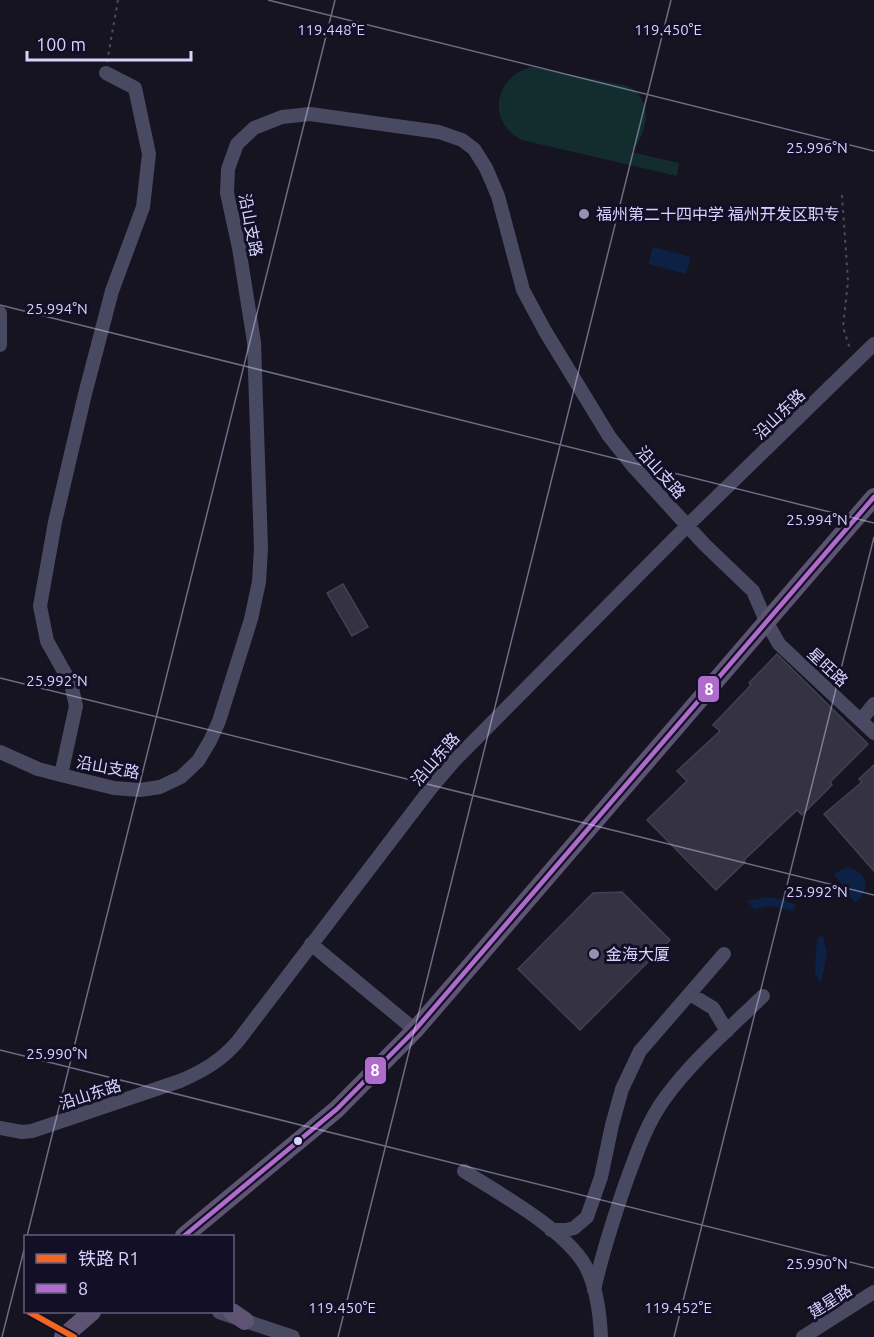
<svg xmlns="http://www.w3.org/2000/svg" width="874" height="1337" font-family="Ubuntu,'Noto Sans SC',sans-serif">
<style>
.green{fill:#132c2d}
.water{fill:#0d2144}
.building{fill:#343243;stroke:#433f54;stroke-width:1.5}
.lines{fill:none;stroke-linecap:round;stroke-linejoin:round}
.path{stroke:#44505f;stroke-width:2;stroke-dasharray:3 4.5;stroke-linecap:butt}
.minor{stroke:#4a4962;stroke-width:14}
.major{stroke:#5e5373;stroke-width:18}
.bus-1-casing{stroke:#130f26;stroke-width:9}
.bus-1{stroke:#b06ccc;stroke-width:4.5}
.rail-1-casing{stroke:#130f26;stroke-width:10}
.rail-1{stroke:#f26522;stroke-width:6}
.ticks{fill:none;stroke:#d9d4ff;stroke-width:1.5;stroke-opacity:0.45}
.poi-dot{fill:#9591b1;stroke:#130f26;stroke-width:2}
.bus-dot{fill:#d9d4ff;stroke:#130f26;stroke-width:2}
.labels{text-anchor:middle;stroke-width:6;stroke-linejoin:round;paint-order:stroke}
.poi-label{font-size:16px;fill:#d9d4ff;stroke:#130f26;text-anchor:start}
.street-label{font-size:16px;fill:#d9d4ff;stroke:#130f26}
.ticks-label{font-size:15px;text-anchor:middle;fill:#d9d4ff;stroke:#130f26;stroke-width:6;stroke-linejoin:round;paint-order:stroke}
.line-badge{stroke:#130f26;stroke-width:2}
.badge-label{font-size:16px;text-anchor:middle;font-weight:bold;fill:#fff}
</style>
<rect width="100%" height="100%" fill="#161421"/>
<!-- green -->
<path class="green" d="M 531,67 L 628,86 C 655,101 648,132 631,152 L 679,163 L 677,176 L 522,140 C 487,123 493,77 531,67 Z"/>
<!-- water -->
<path class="water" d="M 653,247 L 691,257 L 686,274 L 648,264 Z
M 847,867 C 868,872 872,889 855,903 L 834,874 Z
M 767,897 L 781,899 L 796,905 L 793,911 L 770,906 L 754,909 L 747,901 Z
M 823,936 L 827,954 L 821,983 L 815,974 C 816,962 815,949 818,937 Z"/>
<!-- building -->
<path class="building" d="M 343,584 L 368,627 L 352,636 L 327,593 Z
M 777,654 L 868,744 L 830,782 L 832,785 L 802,815 L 797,810 L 744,860 L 745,862 L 716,890 L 647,820 L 687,781 L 677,771 L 720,731 L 713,725 L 751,685 L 749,683 Z
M 874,765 L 874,871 L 824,814 L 862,782 L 859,779 Z
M 622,892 L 670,940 L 580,1030 L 518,969 L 593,893 Z"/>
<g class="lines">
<!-- path -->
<path class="path" d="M 107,62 L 118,0
M 842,195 L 848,281 L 843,327 L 850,349"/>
<!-- minor -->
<path class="minor" d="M 0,313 L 0,345
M 861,720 L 874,704
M 0,752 L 38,769 L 61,775 L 114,788 L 140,790 L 160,787 L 181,777 L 198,761 L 210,741 L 219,721 L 251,619 L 259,582 L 261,548 L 254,342 L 239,248 L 227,193 L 228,169 L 237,144 L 254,128 L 282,117 L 310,114 L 439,132 L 462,140 L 474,149 L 486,168 L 498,196 L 523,290 L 545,331 L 609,436 L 632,465 L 704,544 L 753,591 L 766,621 L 779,644 L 874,733
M 61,775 L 76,706 L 71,684 L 47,641 L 40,606 L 55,522 L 85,394 L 112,291 L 143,207 L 149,154 L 135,88 L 106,73
M 311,944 L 415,1030
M 690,994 L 713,1008 L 727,1031
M 0,1128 L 22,1132 L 32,1131 L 180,1081 C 203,1071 221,1061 238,1041 L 431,788 L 455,760 L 687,526 L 874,344
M 464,1171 C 500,1194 563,1228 585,1265 C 596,1285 600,1314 601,1337
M 551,1230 L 566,1230 L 574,1228 L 587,1217 L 601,1177 L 612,1125 L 622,1089 L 640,1051 L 724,954
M 594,1290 C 602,1254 613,1220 625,1185 C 636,1155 646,1124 665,1098 C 693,1060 729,1029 763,996
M 219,1312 L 293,1337
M 803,1337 L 874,1292"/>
<!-- major -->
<path class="major" d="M 184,1236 L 337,1109 L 415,1030 L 874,497
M 232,1312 L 245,1321
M 63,1337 L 92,1312"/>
<!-- bus-1 casing -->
<g class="bus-1-casing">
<path id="bus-1" d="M 184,1236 L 337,1109 L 415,1030 L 874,497"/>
</g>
<!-- bus-1 -->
<use href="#bus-1" class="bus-1"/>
<!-- rail-1 casing -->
<g class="rail-1-casing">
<path id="rail-1" d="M 29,1312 L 74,1337"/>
</g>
<!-- rail-1 -->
<use href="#rail-1" class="rail-1"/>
</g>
<!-- ticks -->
<path class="ticks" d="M 268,0 L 874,151M 0,305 L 874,523M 0,678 L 874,895M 0,1050 L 874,1268M 27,1236 L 335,0M 2,1337 L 26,1242M 338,1337 L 671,0M 674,1337 L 874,537"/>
<!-- markers -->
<g class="poi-dot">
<circle cx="584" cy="214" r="6"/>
<circle cx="594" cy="954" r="6"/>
</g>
<circle class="bus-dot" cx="298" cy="1141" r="5"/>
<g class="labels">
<!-- poi labels -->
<g class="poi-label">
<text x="596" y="220">福州第二十四中学 福州开发区职专</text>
<text x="606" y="960">金海大厦</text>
</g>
<!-- street labels -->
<g class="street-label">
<text transform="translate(251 225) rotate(79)" y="6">沿山支路</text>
<text transform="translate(779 414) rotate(-44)" y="6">沿山东路</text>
<text transform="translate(661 472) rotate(48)" y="6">沿山支路</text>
<text transform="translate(828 667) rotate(43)" y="6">星旺路</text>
<text transform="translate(435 759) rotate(-49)" y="6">沿山东路</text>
<text transform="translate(108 767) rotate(10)" y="6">沿山支路</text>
<text transform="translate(90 1094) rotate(-18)" y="6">沿山东路</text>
<text transform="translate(830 1301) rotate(-33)" y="6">建星路</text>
</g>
</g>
<g class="ticks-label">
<text x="331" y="35">119.448°E</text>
<text x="668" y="35">119.450°E</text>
<text x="817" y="153">25.996°N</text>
<text x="57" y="314">25.994°N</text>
<text x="817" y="525">25.994°N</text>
<text x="57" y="686">25.992°N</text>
<text x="817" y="897">25.992°N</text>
<text x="57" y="1059">25.990°N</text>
<text x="817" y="1269">25.990°N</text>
<text x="342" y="1313">119.450°E</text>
<text x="678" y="1313">119.452°E</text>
</g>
<g class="line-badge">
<rect x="697" y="675" width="23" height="28" rx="6" fill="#b06ccc"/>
<rect x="364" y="1056" width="23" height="29" rx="6" fill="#b06ccc"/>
</g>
<g class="badge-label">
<text x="709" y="695">8</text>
<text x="375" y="1076">8</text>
</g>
<!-- legend -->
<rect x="24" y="1235" width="210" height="78" fill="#130f26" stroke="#625e7d" stroke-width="1.5"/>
<rect x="36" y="1254" width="30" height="9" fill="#f26522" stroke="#625e7d" stroke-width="1.5"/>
<text x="78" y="1265" font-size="18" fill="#d9d4ff">铁路 R1</text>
<rect x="36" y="1284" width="30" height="9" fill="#b06ccc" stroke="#625e7d" stroke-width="1.5"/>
<text x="78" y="1295" font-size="18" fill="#d9d4ff">8</text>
<!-- scale -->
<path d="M27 51v9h164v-9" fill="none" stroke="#d9d4ff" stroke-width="3"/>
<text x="36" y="51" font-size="18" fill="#d9d4ff" stroke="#130f26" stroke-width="4.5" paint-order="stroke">100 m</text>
</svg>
